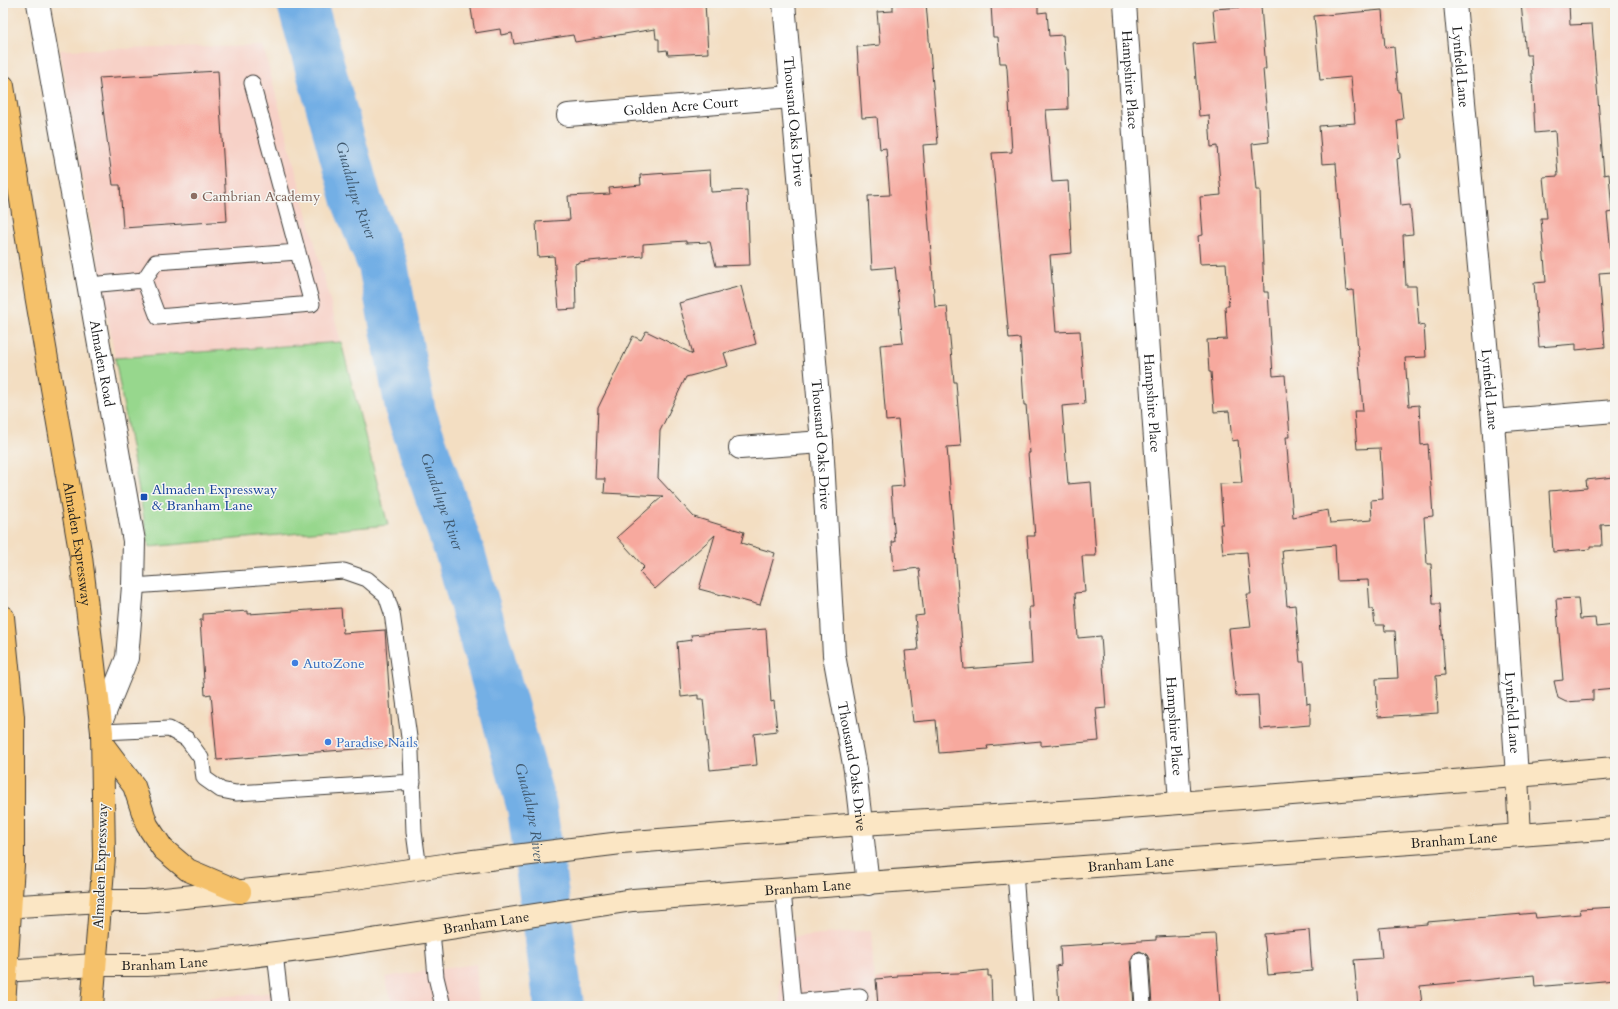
<svg xmlns="http://www.w3.org/2000/svg" width="1618" height="1009" font-family="Cardo,serif">
<style>
.built{fill:#f7d1c7}
.green{fill:#97d78d;stroke:#5a7a54}
.lines{fill:none;stroke-linecap:round;stroke-linejoin:round}
.river{stroke:#73afe5;stroke-width:50}
.building{fill:#f7a99e}
.lane-casing{stroke:#3c3935;stroke-width:17}
.street-casing{stroke:#3c3935;stroke-width:24}
.secondary-casing{stroke:#3c3935;stroke-width:24}
.primary-casing{stroke:#3c3935;stroke-width:24}
.lane{stroke:#fff;stroke-width:15}
.street{stroke:#fff;stroke-width:22}
.secondary{stroke:#fbe6c4;stroke-width:22}
.primary{stroke:#f5c16b;stroke-width:22}
.education-dot{fill:#8d6e63;stroke:#f6f6f2;stroke-width:1.5}
.transit-dot{fill:#1a4fb4;stroke:#f6f6f2;stroke-width:1.5}
.shop-dot{fill:#3f7fe0;stroke:#f6f6f2;stroke-width:1.5}
.labels{text-anchor:middle;stroke-width:3;stroke-linejoin:round;paint-order:stroke}
.street-label{font-size:14px;fill:#1c1c1c;stroke:#f6f6f2}
.education-label{font-size:14px;fill:#785e54;stroke:#f6f6f2;text-anchor:start}
.transit-label{font-size:14px;fill:#164399;stroke:#f6f6f2;text-anchor:start}
.shop-label{font-size:14px;fill:#366cbe;stroke:#f6f6f2;text-anchor:start}
.water-label{font-size:15px;font-style:italic;fill:#3f576c;stroke:#f6f6f2}
</style>
<rect width="100%" height="100%" fill="#f6f6f2"/>
<filter id="ink" filterUnits="userSpaceOnUse"><feTurbulence type="fractalNoise" baseFrequency=".025" numOctaves="2"/><feDisplacementMap in="SourceGraphic" scale="8" xChannelSelector="R" yChannelSelector="G"/><feConvolveMatrix kernelMatrix="1 2 1 2 8 2 1 2 1" color-interpolation-filters="sRGB"/></filter>
<filter id="wash" filterUnits="userSpaceOnUse"><feTurbulence type="fractalNoise" baseFrequency=".012" numOctaves="4" result="noise"/><feDisplacementMap in="SourceGraphic" scale="16" xChannelSelector="R" yChannelSelector="G"/><feGaussianBlur stdDeviation="0.9" result="paint"/><feColorMatrix in="noise" values="0 0 0 0 0 0 0 0 0 0 0 0 0 0 0 0 0 1.4 0 .05"/><feComposite in="paint" operator="in"/></filter>
<g filter="url(#wash)">
<rect width="100%" height="100%" fill="#f3dec2"/>
<!-- built -->
<path class="built" d="M 263,46 L 341,342 L 115,358 L 60,50 Z
M 871,930 L 876,1006 L 781,1006 L 777,938 Z
M 476,964 L 479,1006 L 393,1006 L 385,977 Z
M 289,989 L 291,1006 L 173,1006 L 196,998 L 259,994 Z"/>
<!-- green -->
<path class="green" d="M 341,342 L 388,525 L 149,547 L 115,358 Z"/>
<g class="lines">
<!-- river -->
<path class="river" id="s1" d="M 302,3 L 358,204 L 383,265 L 411,413 L 461,556 L 532,808 L 559,1006"/>
</g>
<g id="blocks">
<!-- building -->
<path class="building" d="M 470,3 L 705,3 L 708,53 L 668,55 L 667,50 L 659,51 L 659,39 L 656,39 L 655,29 L 575,42 L 573,35 L 514,44 L 512,33 L 501,35 L 500,29 L 475,33 Z
M 893,3 L 926,3 L 938,144 L 923,145 L 935,307 L 947,306 L 954,382 L 956,382 L 961,446 L 947,447 L 964,669 L 1032,664 L 1029,607 L 1033,607 L 1027,536 L 1035,536 L 1028,453 L 1030,453 L 1026,405 L 1024,405 L 1020,338 L 1009,339 L 992,153 L 1012,152 L 1007,68 L 1006,63 L 1000,63 L 998,37 L 993,37 L 991,5 L 1038,3 L 1038,13 L 1047,12 L 1049,36 L 1063,35 L 1066,70 L 1067,70 L 1068,109 L 1046,110 L 1052,182 L 1068,181 L 1072,253 L 1050,255 L 1056,332 L 1080,331 L 1085,404 L 1062,406 L 1068,484 L 1091,482 L 1096,556 L 1082,556 L 1085,592 L 1075,593 L 1078,638 L 1101,636 L 1106,708 L 1096,709 L 1099,741 L 1041,746 L 1041,741 L 987,746 L 988,749 L 939,753 L 936,720 L 913,722 L 905,651 L 918,650 L 915,616 L 924,615 L 919,568 L 894,571 L 892,542 L 895,542 L 891,487 L 904,486 L 898,420 L 886,421 L 880,345 L 903,343 L 895,267 L 872,269 L 868,196 L 890,195 L 886,148 L 880,149 L 877,117 L 862,118 L 857,47 L 880,45 L 877,12 L 893,11 Z
M 1521,3 L 1569,3 L 1570,25 L 1592,24 L 1604,175 L 1609,174 L 1612,212 L 1607,213 L 1613,272 L 1599,273 L 1605,347 L 1576,350 L 1576,344 L 1539,347 L 1534,283 L 1546,282 L 1541,218 L 1547,218 L 1543,177 L 1558,176 L 1555,131 L 1535,133 L 1531,55 L 1526,55 Z
M 1261,6 L 1266,69 L 1263,69 L 1269,142 L 1252,144 L 1256,190 L 1260,190 L 1264,292 L 1268,292 L 1273,376 L 1285,375 L 1290,437 L 1286,437 L 1293,517 L 1328,510 L 1330,523 L 1372,520 L 1371,500 L 1383,499 L 1380,448 L 1357,449 L 1354,411 L 1363,411 L 1353,290 L 1346,291 L 1336,163 L 1322,164 L 1319,126 L 1355,123 L 1351,77 L 1320,80 L 1314,16 L 1382,10 L 1385,48 L 1394,47 L 1398,92 L 1400,92 L 1403,119 L 1397,120 L 1400,158 L 1397,159 L 1401,206 L 1410,205 L 1413,234 L 1403,235 L 1406,286 L 1416,286 L 1419,326 L 1424,325 L 1426,357 L 1405,358 L 1409,406 L 1419,405 L 1421,445 L 1428,444 L 1433,516 L 1424,517 L 1427,564 L 1431,564 L 1433,604 L 1440,604 L 1445,675 L 1436,676 L 1438,713 L 1378,717 L 1376,679 L 1398,678 L 1395,631 L 1385,631 L 1384,625 L 1375,625 L 1373,609 L 1370,609 L 1368,580 L 1337,581 L 1335,545 L 1282,550 L 1287,606 L 1295,605 L 1300,662 L 1304,662 L 1307,704 L 1310,703 L 1310,725 L 1260,729 L 1258,695 L 1236,696 L 1229,629 L 1251,627 L 1247,594 L 1251,594 L 1247,552 L 1223,554 L 1220,524 L 1223,524 L 1220,484 L 1242,483 L 1238,440 L 1232,441 L 1229,411 L 1214,412 L 1211,372 L 1209,372 L 1207,340 L 1227,339 L 1225,306 L 1229,306 L 1226,263 L 1200,264 L 1198,236 L 1203,235 L 1200,197 L 1221,195 L 1217,146 L 1211,147 L 1209,115 L 1199,116 L 1193,44 L 1216,42 L 1213,9 Z
M 218,71 L 227,221 L 123,228 L 120,185 L 113,185 L 99,78 Z
M 710,170 L 711,192 L 747,190 L 750,265 L 716,266 L 710,242 L 686,243 L 686,241 L 643,244 L 643,256 L 578,262 L 578,263 L 575,264 L 576,309 L 559,310 L 554,256 L 538,257 L 536,222 L 570,220 L 568,196 L 610,194 L 609,188 L 641,185 L 640,175 Z
M 741,286 L 756,344 L 724,353 L 728,366 L 686,377 L 660,431 L 658,478 L 694,517 L 744,532 L 741,543 L 775,553 L 760,605 L 699,589 L 715,535 L 655,589 L 639,572 L 644,567 L 617,537 L 663,496 L 604,493 L 605,479 L 595,479 L 598,408 L 633,336 L 641,340 L 646,331 L 693,354 L 679,303 Z
M 1614,477 L 1615,524 L 1601,525 L 1602,546 L 1591,546 L 1591,549 L 1553,552 L 1549,491 L 1587,488 L 1586,480 Z
M 1578,598 L 1580,619 L 1595,618 L 1596,627 L 1615,625 L 1615,688 L 1593,690 L 1593,700 L 1566,702 L 1558,698 L 1554,681 L 1563,680 L 1556,599 Z
M 341,608 L 343,633 L 385,630 L 393,746 L 217,760 L 211,694 L 205,695 L 200,620 L 203,620 L 203,614 L 248,611 L 248,614 Z
M 766,629 L 771,702 L 774,701 L 777,731 L 754,734 L 757,765 L 710,770 L 703,699 L 698,699 L 698,695 L 681,697 L 677,642 L 692,640 L 691,635 Z
M 1615,907 L 1615,980 L 1535,987 L 1534,975 L 1420,986 L 1422,1005 L 1358,1006 L 1354,960 L 1382,958 L 1379,928 L 1427,924 L 1427,922 L 1535,913 L 1536,918 L 1581,914 L 1580,909 Z
M 1309,930 L 1312,971 L 1268,975 L 1264,934 Z
M 1215,934 L 1220,1006 L 1152,1006 L 1149,959 L 1147,955 L 1140,951 L 1135,953 L 1131,960 L 1134,1006 L 1064,1006 L 1064,1004 L 1059,1004 L 1056,966 L 1061,965 L 1060,946 L 1156,940 L 1156,937 Z
M 988,970 L 988,976 L 991,976 L 992,1006 L 878,1006 L 876,979 L 898,977 L 898,975 L 958,973 Z"/>
</g>
</g>
<g filter="url(#ink)">
<use href="#blocks" fill-opacity="0" stroke="#3c3935" stroke-width="1"/>
<g class="lines">
<!-- lane casing -->
<g class="lane-casing">
<path id="lane" d="M 144,280 L 156,262 L 298,252
M 89,285 L 144,280 L 158,317 L 312,304 L 252,83
M 133,586 L 344,571 L 367,579 L 386,595 L 392,613 L 411,752 L 414,832 L 419,869
M 102,732 L 169,729 L 187,739 L 201,758 L 204,778 L 221,790 L 236,793 L 413,782
M 1015,872 L 1025,1006
M 783,890 L 793,1002 L 860,996
M 432,931 L 436,977 L 443,1006
M 275,953 L 281,1006
M 1140,960 L 1143,1006"/>
</g>
<!-- street casing -->
<g class="street-casing">
<g id="street">
<path id="s2" d="M 38,3 L 134,541 L 133,586 L 127,658 L 101,722"/>
<path id="s3" d="M 784,3 L 822,442 L 834,655 L 855,770 L 868,884"/>
<path id="s4" d="M 1125,3 L 1180,803"/>
<path id="s5" d="M 1455,3 L 1493,421 L 1517,776"/>
<path id="s6" d="M 568,115 L 792,97"/>
<path d="M 1493,421 L 1615,411"/>
<path d="M 740,448 L 822,442"/>
</g>
</g>
<!-- secondary casing -->
<g class="secondary-casing">
<g id="secondary">
<path d="M 1517,776 L 1520,835"/>
<path d="M 3,907 L 101,901 L 145,901 L 321,883 L 457,863 L 621,843 L 861,824 L 1092,810 L 1615,768"/>
<path id="s7" d="M 3,971 L 95,965 L 147,965 L 211,961 L 332,946 L 633,900 L 1615,828"/>
</g>
</g>
<!-- primary casing -->
<g class="primary-casing">
<g id="primary">
<path id="s8" d="M 3,86 L 36,295 L 81,557 L 102,732 L 104,857 L 92,1006"/>
<path d="M 3,617 L 13,717 L 13,865 L 4,1006"/>
<path d="M 103,745 L 134,786 L 147,825 L 163,849 L 188,870 L 240,892"/>
</g>
</g>
<!-- lane -->
<use href="#lane" class="lane"/>
<!-- street -->
<use href="#street" class="street"/>
<!-- secondary -->
<use href="#secondary" class="secondary"/>
<!-- primary -->
<use href="#primary" class="primary"/>
</g>
</g>
<!-- markers -->
<circle class="education-dot" cx="194" cy="196" r="4"/>
<rect class="transit-dot" x="140" y="493" width="8" height="8" rx="2"/>
<g class="shop-dot">
<circle cx="295" cy="663" r="4"/>
<circle cx="328" cy="742" r="4"/>
</g>
<g class="labels">
<!-- street labels -->
<g class="street-label">
<text dy="5" stroke="none"><textPath href="#s5" startOffset="64">Lynfield Lane</textPath></text>
<text dy="5" stroke="none"><textPath href="#s4" startOffset="77">Hampshire Place</textPath></text>
<text dy="5" stroke="none"><textPath href="#s6" startOffset="113">Golden Acre Court</textPath></text>
<text dy="5" stroke="none"><textPath href="#s3" startOffset="119">Thousand Oaks Drive</textPath></text>
<text dy="5" stroke="none"><textPath href="#s2" startOffset="366">Almaden Road</textPath></text>
<text dy="5" stroke="none"><textPath href="#s5" startOffset="388">Lynfield Lane</textPath></text>
<text dy="5" stroke="none"><textPath href="#s4" startOffset="401">Hampshire Place</textPath></text>
<text dy="5" stroke="none"><textPath href="#s3" startOffset="443">Thousand Oaks Drive</textPath></text>
<text dy="5" stroke="none"><textPath href="#s8" startOffset="464">Almaden Expressway</textPath></text>
<text dy="5" stroke="none"><textPath href="#s5" startOffset="712">Lynfield Lane</textPath></text>
<text dy="5" stroke="none"><textPath href="#s4" startOffset="725">Hampshire Place</textPath></text>
<text dy="5" stroke="none"><textPath href="#s3" startOffset="767">Thousand Oaks Drive</textPath></text>
<text dy="5" stroke="none"><textPath href="#s7" startOffset="1458">Branham Lane</textPath></text>
<text dy="5" stroke="none"><textPath href="#s7" startOffset="1134">Branham Lane</textPath></text>
<text transform="translate(100 866) rotate(-88)" y="5">Almaden Expressway</text>
<text dy="5" stroke="none"><textPath href="#s7" startOffset="810">Branham Lane</textPath></text>
<text dy="5" stroke="none"><textPath href="#s7" startOffset="486">Branham Lane</textPath></text>
<text dy="5" stroke="none"><textPath href="#s7" startOffset="162">Branham Lane</textPath></text>
</g>
<!-- education labels -->
<g class="education-label">
<text x="202" y="201">Cambrian Academy</text>
</g>
<!-- transit labels -->
<g class="transit-label">
<text x="152" y="494">Almaden Expressway<tspan x="152" dy="16">&amp; Branham Lane</tspan></text>
</g>
<!-- shop labels -->
<g class="shop-label">
<text x="303" y="668">AutoZone</text>
<text x="336" y="747">Paradise Nails</text>
</g>
<!-- water labels -->
<g class="water-label">
<text dy="5" stroke="none"><textPath href="#s1" startOffset="195">Guadalupe River</textPath></text>
<text dy="5" stroke="none"><textPath href="#s1" startOffset="519">Guadalupe River</textPath></text>
<text dy="5" stroke="none"><textPath href="#s1" startOffset="843">Guadalupe River</textPath></text>
</g>
</g>
<!-- margin -->
<rect width="1618" height="1009" fill="none" stroke="#f6f6f2" stroke-width="16"/>
</svg>
